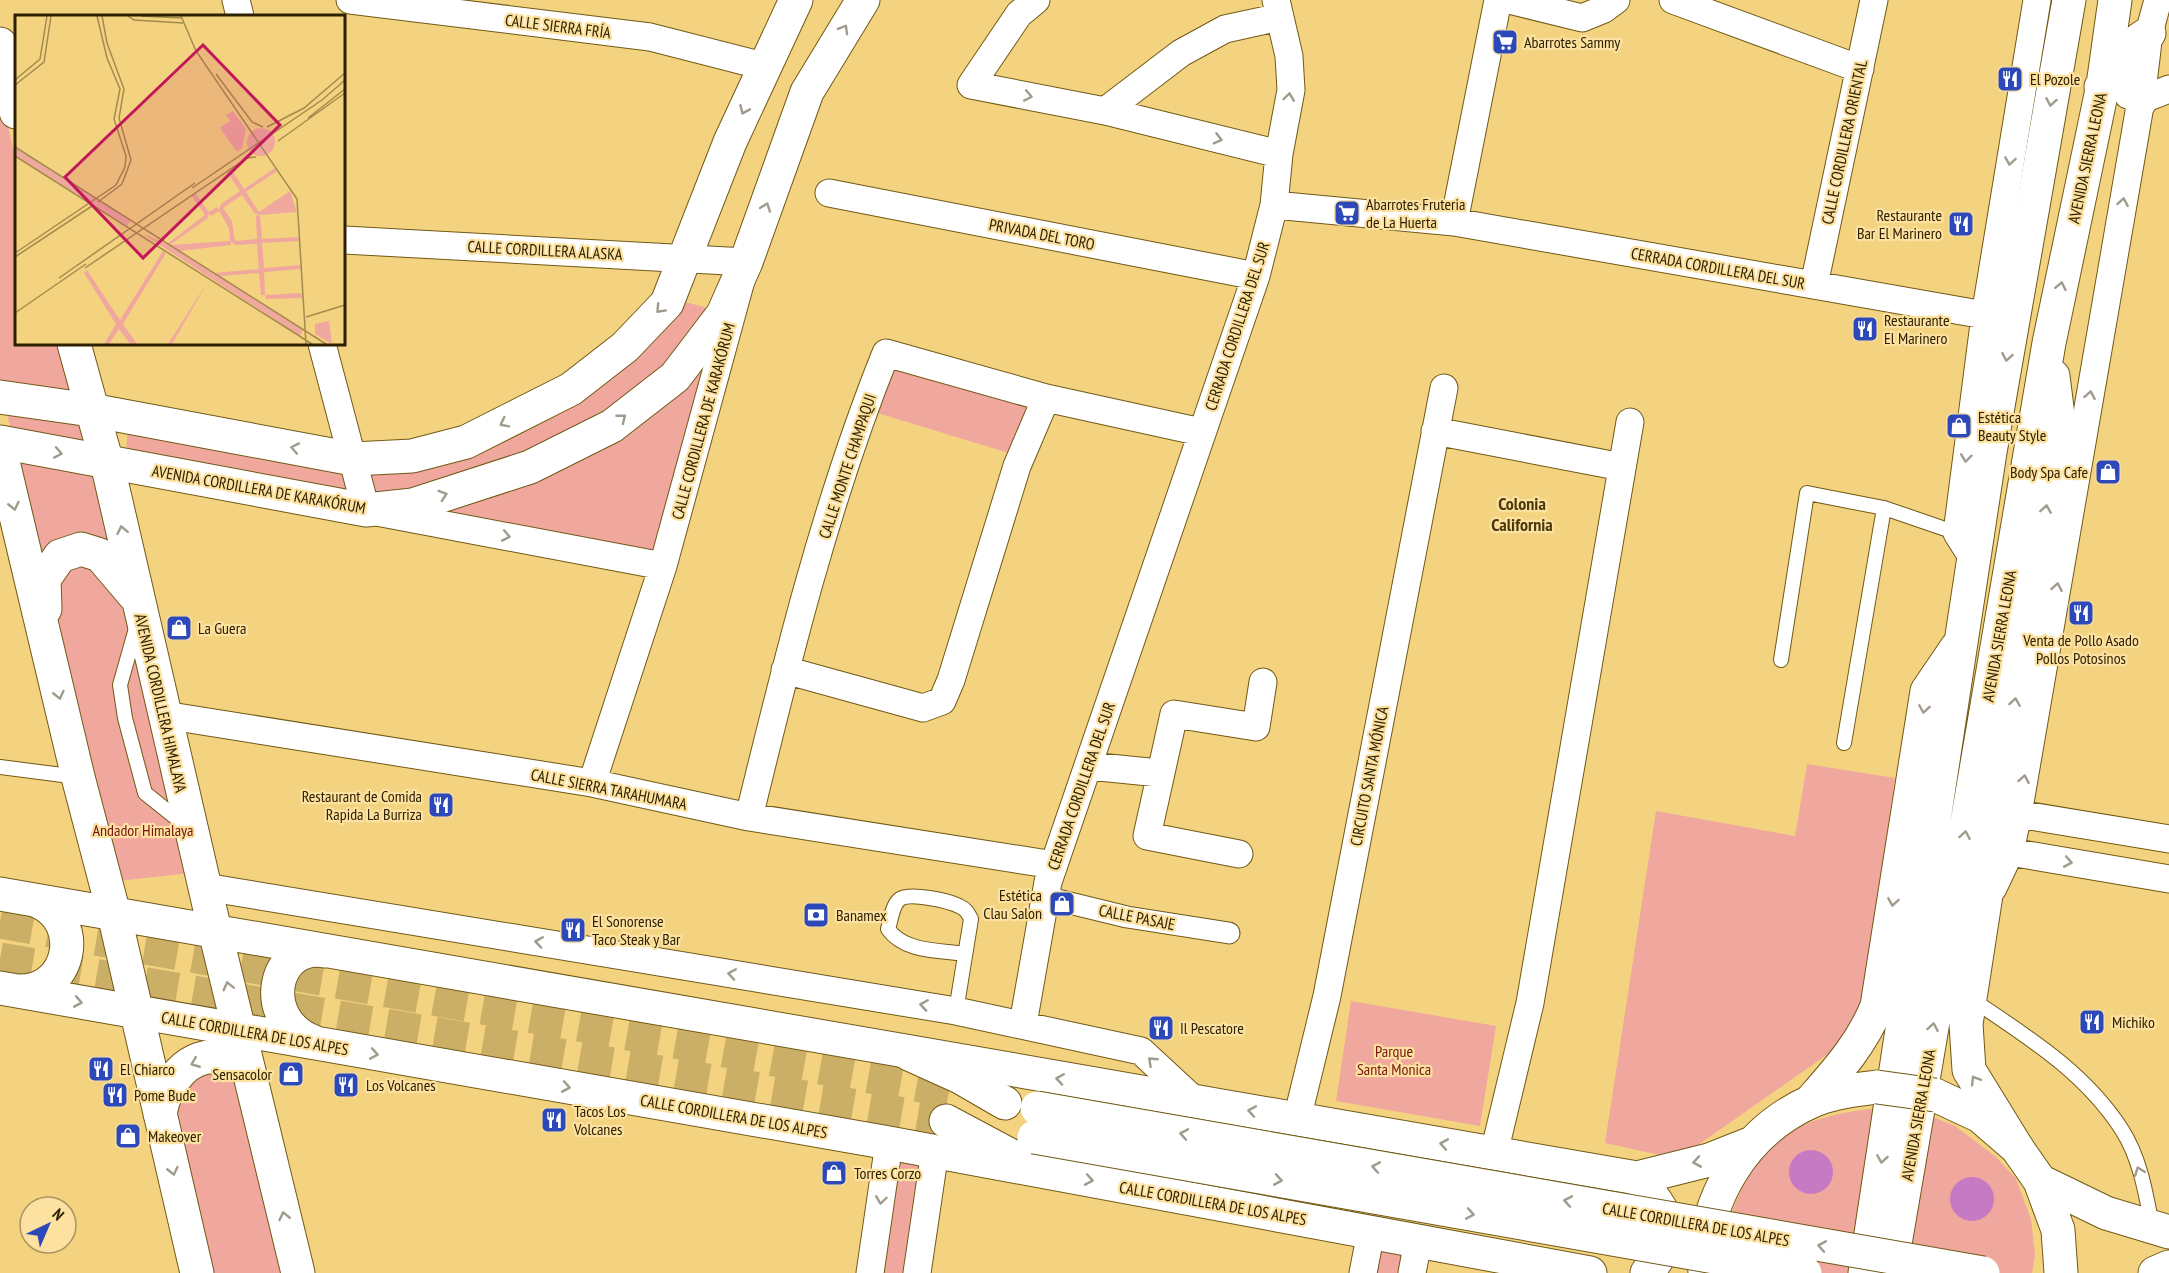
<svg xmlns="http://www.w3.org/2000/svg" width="2169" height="1273" font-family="'PT Sans Narrow',sans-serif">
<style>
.green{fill:#f0a79d}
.water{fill:#c57ac3}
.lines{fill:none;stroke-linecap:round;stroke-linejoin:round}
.motorway-tunnel{stroke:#ccaf66;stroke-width:33;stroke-dasharray:33 16;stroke-linecap:butt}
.service-casing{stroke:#715916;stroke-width:16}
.pedestrian-casing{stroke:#715916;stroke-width:23}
.minor-casing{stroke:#715916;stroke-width:29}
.tertiary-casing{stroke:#715916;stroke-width:35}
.secondary-casing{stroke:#715916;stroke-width:35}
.trunk-casing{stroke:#715916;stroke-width:35}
.motorway-casing{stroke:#715916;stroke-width:35}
.service{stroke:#fff;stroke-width:14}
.pedestrian{stroke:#fff;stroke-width:21}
.minor{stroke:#fff;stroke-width:27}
.tertiary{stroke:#fff;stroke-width:33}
.secondary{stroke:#fff;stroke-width:33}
.trunk{stroke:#fff;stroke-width:33}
.motorway{stroke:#fff;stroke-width:33}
.secondary-bridge-casing{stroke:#715916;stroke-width:35;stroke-linecap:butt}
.motorway-bridge-casing{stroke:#715916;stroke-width:35;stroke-linecap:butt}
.secondary-bridge{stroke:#fff;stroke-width:33}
.motorway-bridge{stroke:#fff;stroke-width:33}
.oneway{stroke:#a09b8c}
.labels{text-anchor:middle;stroke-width:4.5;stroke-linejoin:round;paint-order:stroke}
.street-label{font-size:16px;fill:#2d2000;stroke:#fce1a0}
.poi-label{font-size:16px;fill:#2d2000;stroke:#fce1a0;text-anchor:start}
.park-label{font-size:16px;fill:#751511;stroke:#fce1a0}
.neighbourhood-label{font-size:18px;font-weight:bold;fill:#4a390a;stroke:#fce1a0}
.inset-road{fill:none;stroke:#a48b4d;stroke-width:1.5}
.view{fill:#c2185b;fill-opacity:0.15;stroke:#c2185b;stroke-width:3}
.inset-edge{fill:none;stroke:#2d2000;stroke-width:3}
</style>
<rect width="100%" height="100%" fill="#f4d380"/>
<!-- green -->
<path class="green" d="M 0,93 L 16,161 L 16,344 L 61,344 L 190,873 L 118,881 L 0,384 Z
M 681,301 L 728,313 L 658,560 L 126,454 L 128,423 L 427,461 Z
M 893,360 L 1030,402 L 1012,454 L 871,411 Z
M 1807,764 L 1895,778 L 1858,1033 L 1678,1159 L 1605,1143 L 1656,811 L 1795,836 Z
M 1351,1001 L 1496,1026 L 1480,1126 L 1336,1101 Z
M 212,1072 L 223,1072 L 244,1082 L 290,1273 L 214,1273 L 173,1103 L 194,1078 Z
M 1881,1108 L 1928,1115 L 1955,1126 L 1996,1157 L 2016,1179 L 2031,1219 L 2035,1255 L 2032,1273 L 1725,1273 C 1726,1261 1724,1248 1726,1236 C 1734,1189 1767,1138 1814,1121 C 1836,1113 1858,1110 1881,1108 Z
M 889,1143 L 935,1151 L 917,1273 L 870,1273 Z
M 1371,1232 L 1418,1241 L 1412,1273 L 1363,1273 Z"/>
<!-- water -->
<path class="water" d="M1789 1172a22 22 0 1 1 44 0a22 22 0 1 1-44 0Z
M1950 1199a22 22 0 1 1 44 0a22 22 0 1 1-44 0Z"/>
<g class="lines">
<!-- motorway-tunnel -->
<path class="motorway-tunnel" d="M 0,922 L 949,1091
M 0,959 L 946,1121"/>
<!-- service casing -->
<g class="service-casing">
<path id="service" d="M 137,625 L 120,685 L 125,718 L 145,793 L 185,825
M 1781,660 L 1807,493 L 1884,508 L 1957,533
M 1844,743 L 1884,508
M 0,767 L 78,777
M 1970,998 C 2026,1036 2084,1071 2122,1130 C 2140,1158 2146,1194 2152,1226
M 956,1011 L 971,919 C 968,913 966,909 959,906 C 949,901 910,892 900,899 C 892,905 891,920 888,929 C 904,952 938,950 964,954"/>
</g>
<!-- pedestrian casing -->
<g class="pedestrian-casing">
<path id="pedestrian" d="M 1045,897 L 1127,917 L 1229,933"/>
</g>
<!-- minor casing -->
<g class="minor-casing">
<path id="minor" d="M 236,0 L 240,16
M 350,0 L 650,37 L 763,66
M 1036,0 L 1019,14 L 971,85 L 1105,111 L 1279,154
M 1509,0 L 1582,18 L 1604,9 L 1616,0
M 1673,0 L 1860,69
M 2128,95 L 2141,100 L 2169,89
M 1105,111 L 1181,53 L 1225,29 L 1280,17
M 829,193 L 1256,276
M 1274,205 L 1454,222 L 2013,320
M 1454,222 L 1498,0
M 344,240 L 746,262 L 663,566 L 592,783
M 1814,285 L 1874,0
M 322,344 L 366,510 L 663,566
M 1435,431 L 1622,467
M 1974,560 L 1957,533 L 1985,316 L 2037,0
M 785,670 L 923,708 L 942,701 L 951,680 L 1017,466 L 1046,398
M 164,715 L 592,783 L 749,817 L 1054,865
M 1089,766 L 1159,773
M 2018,814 L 2169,839
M 749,817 C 787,661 826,502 886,353 L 1046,398 L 1201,432
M 2010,852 L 2169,879
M 1239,854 L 1147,836 L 1174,714 L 1256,727 L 1263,682
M 205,887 L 956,1011 L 1141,1051 L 1195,1101
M 1993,888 L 2010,852 L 2018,814 L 2141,100 L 2149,33 L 2158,0
M 1023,1024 L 1048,882 L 1256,276 L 1274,205 L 1279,154 L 1291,90 L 1289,56 L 1276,0
M 1297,1119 L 1327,996 L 1444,388
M 1494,1153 L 1530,1003 L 1630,422
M 870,1273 L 889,1143
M 917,1273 L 935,1151
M 1363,1273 L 1371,1232
M 1412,1273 L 1418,1241"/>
</g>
<!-- tertiary casing -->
<g class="tertiary-casing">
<path id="tertiary" d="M 0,397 L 91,410 L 353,459 L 412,456 L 466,442 L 571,389 L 625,347 L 667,303 L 730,142 L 796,0
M 0,442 L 366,510 L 413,505 L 530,467 L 612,426 L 675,377 L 723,314 L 746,262 L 807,92 L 863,0"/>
</g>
<!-- secondary casing -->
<g class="secondary-casing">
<path id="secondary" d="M 0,44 L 16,112
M 74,344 L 107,463 L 215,931 L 298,1273
M 0,449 L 78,777 L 114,914 L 197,1273
M 45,609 L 44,579 L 60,556 L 81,549 L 100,555 L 134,595
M 0,894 L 1637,1178 L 1709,1160 L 1752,1143
M 0,988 L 889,1143 L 1590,1273
M 17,991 C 71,994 86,921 37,901
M 314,1042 C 257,1021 272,942 325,951
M 1935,1095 L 1980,1116 L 2017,1148 L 2040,1181 L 2058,1230 L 2061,1273
M 160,1114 C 165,1084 188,1050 224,1058 C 232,1060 242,1067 249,1072
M 1637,1178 C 1668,1214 1681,1231 1647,1273
M 2040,1181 L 2106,1213 L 2169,1232
M 1705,1273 C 1701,1201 1744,1132 1810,1102 C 1831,1092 1855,1090 1877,1087
M 2155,1273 L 2169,1267"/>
</g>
<!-- trunk casing -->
<g class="trunk-casing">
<path id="trunk" d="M 2112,47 L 2132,91 L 2141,100
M 2101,87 L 2140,39 L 2149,33
M 1810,1102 C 1837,1071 1862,1044 1877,1006 L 1927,691 L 1957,647
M 2017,1148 L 1969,1070 L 1966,1024 L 2059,424 L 2053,376
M 1865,1273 L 1990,452 L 2069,0
M 1890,1273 L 2049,343 L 2103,85 L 2115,0"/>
</g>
<!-- motorway casing -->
<g class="motorway-casing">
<path id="motorway" d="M 909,1054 L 960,1077 L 1005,1103
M 946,1121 L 1038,1170"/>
</g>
<!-- service -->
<use href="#service" class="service"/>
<!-- pedestrian -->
<use href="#pedestrian" class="pedestrian"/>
<!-- minor -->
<use href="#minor" class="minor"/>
<!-- tertiary -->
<use href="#tertiary" class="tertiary"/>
<!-- secondary -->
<use href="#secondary" class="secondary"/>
<!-- trunk -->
<use href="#trunk" class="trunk"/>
<!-- motorway -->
<use href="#motorway" class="motorway"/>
<!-- secondary-bridge casing -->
<g class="secondary-bridge-casing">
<path id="secondary-bridge" d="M 1877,1087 L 1935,1095"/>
</g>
<!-- motorway-bridge casing -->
<g class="motorway-bridge-casing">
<path id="motorway-bridge" d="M 1037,1108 L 1983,1273
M 1034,1137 L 1805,1273"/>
</g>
<!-- secondary-bridge -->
<use href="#secondary-bridge" class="secondary-bridge"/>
<!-- motorway-bridge -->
<use href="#motorway-bridge" class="motorway-bridge"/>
</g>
<!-- one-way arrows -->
<defs><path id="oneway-chevron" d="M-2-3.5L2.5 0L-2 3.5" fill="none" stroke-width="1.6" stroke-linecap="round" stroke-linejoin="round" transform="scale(1.5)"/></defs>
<g class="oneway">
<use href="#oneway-chevron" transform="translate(844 29) rotate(-60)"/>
<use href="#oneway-chevron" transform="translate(1028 96) rotate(11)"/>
<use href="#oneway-chevron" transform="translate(1289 97) rotate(-82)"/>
<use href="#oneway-chevron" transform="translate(2051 102) rotate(100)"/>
<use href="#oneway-chevron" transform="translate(744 110) rotate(114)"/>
<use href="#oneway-chevron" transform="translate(1218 139) rotate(14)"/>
<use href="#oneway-chevron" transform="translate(2010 161) rotate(99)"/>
<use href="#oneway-chevron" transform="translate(2123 202) rotate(-80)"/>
<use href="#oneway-chevron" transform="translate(766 207) rotate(-70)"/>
<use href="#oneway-chevron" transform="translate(2061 286) rotate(-78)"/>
<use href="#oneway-chevron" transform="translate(660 309) rotate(133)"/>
<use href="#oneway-chevron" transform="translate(2007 357) rotate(100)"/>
<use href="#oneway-chevron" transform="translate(2090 395) rotate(-80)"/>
<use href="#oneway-chevron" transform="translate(622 418) rotate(-38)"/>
<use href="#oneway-chevron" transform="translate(504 423) rotate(153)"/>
<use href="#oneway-chevron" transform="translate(295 448) rotate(-169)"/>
<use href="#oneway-chevron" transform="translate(58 453) rotate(11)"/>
<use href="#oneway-chevron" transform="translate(1966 458) rotate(97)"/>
<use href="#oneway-chevron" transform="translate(443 495) rotate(-18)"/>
<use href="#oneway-chevron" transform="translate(14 506) rotate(77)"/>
<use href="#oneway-chevron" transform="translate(2046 509) rotate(-81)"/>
<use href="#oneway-chevron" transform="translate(122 530) rotate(-102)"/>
<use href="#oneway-chevron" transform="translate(506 536) rotate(11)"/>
<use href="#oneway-chevron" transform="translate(2057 587) rotate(-80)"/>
<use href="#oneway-chevron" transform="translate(59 695) rotate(77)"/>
<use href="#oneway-chevron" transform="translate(2015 702) rotate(-81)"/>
<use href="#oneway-chevron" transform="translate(1924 709) rotate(99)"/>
<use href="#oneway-chevron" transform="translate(2024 779) rotate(-80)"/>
<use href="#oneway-chevron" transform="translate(1965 835) rotate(-80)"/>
<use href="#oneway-chevron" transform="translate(2068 862) rotate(10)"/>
<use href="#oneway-chevron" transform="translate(1893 902) rotate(99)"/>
<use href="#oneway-chevron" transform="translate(539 942) rotate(-171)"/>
<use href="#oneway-chevron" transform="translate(732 974) rotate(-171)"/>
<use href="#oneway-chevron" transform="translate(228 986) rotate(-104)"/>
<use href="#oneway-chevron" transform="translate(78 1002) rotate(10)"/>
<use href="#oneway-chevron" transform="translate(924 1005) rotate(-171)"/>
<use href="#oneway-chevron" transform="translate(1933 1027) rotate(-80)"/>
<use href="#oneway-chevron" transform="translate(374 1054) rotate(10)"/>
<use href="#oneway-chevron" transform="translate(1152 1061) rotate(-137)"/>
<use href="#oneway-chevron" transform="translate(195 1063) rotate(158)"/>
<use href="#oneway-chevron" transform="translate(1060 1079) rotate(-171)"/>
<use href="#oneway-chevron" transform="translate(1975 1080) rotate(-121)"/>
<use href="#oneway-chevron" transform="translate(566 1087) rotate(10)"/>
<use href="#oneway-chevron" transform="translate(1252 1111) rotate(-170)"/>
<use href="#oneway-chevron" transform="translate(1184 1134) rotate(-170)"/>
<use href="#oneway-chevron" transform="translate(1444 1144) rotate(-170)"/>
<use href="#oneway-chevron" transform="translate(1882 1159) rotate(99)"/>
<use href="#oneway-chevron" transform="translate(1697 1162) rotate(170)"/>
<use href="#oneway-chevron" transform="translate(1376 1167) rotate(-170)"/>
<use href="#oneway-chevron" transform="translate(173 1171) rotate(77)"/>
<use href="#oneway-chevron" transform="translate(2139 1171) rotate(-111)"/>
<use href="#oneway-chevron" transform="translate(1089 1180) rotate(10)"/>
<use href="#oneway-chevron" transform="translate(1278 1180) rotate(10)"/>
<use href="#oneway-chevron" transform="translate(881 1200) rotate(98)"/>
<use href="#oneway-chevron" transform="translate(1568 1201) rotate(-170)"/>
<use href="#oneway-chevron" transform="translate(1470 1214) rotate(10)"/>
<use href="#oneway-chevron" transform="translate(284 1216) rotate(-103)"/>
<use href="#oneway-chevron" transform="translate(1822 1246) rotate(-170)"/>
</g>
<!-- icons -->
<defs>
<g id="supermarket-square" transform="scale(1.35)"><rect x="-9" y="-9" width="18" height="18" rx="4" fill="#2d48b9" stroke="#fce1a0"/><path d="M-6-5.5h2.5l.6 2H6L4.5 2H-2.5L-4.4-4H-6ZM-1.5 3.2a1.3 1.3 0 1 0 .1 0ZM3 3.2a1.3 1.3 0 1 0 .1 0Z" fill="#fff"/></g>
<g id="restaurant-square" transform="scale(1.35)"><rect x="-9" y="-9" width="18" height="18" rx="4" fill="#2d48b9" stroke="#fce1a0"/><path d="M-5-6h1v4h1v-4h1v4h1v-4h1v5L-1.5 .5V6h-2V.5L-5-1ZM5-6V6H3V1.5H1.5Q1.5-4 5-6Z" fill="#fff"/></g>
<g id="shop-square" transform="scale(1.35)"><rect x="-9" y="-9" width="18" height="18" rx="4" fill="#2d48b9" stroke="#fce1a0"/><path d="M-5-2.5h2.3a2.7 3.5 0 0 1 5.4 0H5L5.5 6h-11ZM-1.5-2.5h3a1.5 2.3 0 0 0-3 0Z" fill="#fff"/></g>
<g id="bank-square" transform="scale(1.35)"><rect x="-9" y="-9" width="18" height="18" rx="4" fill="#2d48b9" stroke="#fce1a0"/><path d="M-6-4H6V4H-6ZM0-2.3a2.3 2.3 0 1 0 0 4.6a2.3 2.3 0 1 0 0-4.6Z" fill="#fff"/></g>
</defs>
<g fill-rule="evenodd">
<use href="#supermarket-square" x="1505" y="42"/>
<use href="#restaurant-square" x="2010" y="79"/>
<use href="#supermarket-square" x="1347" y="213"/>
<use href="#restaurant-square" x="1961" y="224"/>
<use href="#restaurant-square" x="1865" y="329"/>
<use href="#shop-square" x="1959" y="426"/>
<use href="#shop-square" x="2108" y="472"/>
<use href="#restaurant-square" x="2081" y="613"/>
<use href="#shop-square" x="179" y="628"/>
<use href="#restaurant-square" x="441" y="805"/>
<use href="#shop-square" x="1062" y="904"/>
<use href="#bank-square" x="816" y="915"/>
<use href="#restaurant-square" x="573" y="930"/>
<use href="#restaurant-square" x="2092" y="1022"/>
<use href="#restaurant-square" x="1161" y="1028"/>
<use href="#restaurant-square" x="101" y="1069"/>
<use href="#shop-square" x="291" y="1074"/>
<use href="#restaurant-square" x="346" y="1085"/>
<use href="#restaurant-square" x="115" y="1095"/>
<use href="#restaurant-square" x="554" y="1120"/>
<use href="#shop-square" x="128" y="1136"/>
<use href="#shop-square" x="834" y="1173"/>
</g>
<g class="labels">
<!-- street labels -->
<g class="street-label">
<text transform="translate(558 26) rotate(7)" y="6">CALLE SIERRA FRÍA</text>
<text transform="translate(1844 142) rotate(-78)" y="6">CALLE CORDILLERA ORIENTAL</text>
<text transform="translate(2087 158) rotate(-78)" y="6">AVENIDA SIERRA LEONA</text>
<text transform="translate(1042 234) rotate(11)" y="6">PRIVADA DEL TORO</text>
<text transform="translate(545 250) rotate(3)" y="6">CALLE CORDILLERA ALASKA</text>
<text transform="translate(1718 268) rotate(10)" y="6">CERRADA CORDILLERA DEL SUR</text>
<text transform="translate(1237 326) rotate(-72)" y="6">CERRADA CORDILLERA DEL SUR</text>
<text transform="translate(703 421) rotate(-75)" y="6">CALLE CORDILLERA DE KARAKÓRUM</text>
<text transform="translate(847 466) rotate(-72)" y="6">CALLE MONTE CHAMPAQUI</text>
<text transform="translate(259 489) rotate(10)" y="6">AVENIDA CORDILLERA DE KARAKÓRUM</text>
<text transform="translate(1999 636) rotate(-80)" y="6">AVENIDA SIERRA LEONA</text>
<text transform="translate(161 703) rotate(77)" y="6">AVENIDA CORDILLERA HIMALAYA</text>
<text transform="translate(1369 776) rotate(-79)" y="6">CIRCUITO SANTA MÓNICA</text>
<text transform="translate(1081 786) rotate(-71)" y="6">CERRADA CORDILLERA DEL SUR</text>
<text transform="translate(609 789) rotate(11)" y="6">CALLE SIERRA TARAHUMARA</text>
<text transform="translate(1137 917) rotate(11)" y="6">CALLE PASAJE</text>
<text transform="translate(255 1033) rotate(10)" y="6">CALLE CORDILLERA DE LOS ALPES</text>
<text transform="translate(1918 1115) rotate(-80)" y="6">AVENIDA SIERRA LEONA</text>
<text transform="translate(734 1116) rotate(10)" y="6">CALLE CORDILLERA DE LOS ALPES</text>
<text transform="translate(1213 1203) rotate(10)" y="6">CALLE CORDILLERA DE LOS ALPES</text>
<text transform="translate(1696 1224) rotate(10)" y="6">CALLE CORDILLERA DE LOS ALPES</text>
</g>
<!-- poi labels -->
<g class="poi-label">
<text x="1524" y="48">Abarrotes Sammy</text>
<text x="2030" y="85">El Pozole</text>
<text x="1366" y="210">Abarrotes Fruteria<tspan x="1366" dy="18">de La Huerta</tspan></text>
<text x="1942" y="221" text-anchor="end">Restaurante<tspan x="1942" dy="18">Bar El Marinero</tspan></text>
<text x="1884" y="326">Restaurante<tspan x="1884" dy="18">El Marinero</tspan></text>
<text x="1978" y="423">Estética<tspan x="1978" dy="18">Beauty Style</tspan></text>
<text x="2088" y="478" text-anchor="end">Body Spa Cafe</text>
<text x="198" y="634">La Guera</text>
<text x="2081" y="646" text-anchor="middle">Venta de Pollo Asado<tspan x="2081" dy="18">Pollos Potosinos</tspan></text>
<text x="422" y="802" text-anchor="end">Restaurant de Comida<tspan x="422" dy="18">Rapida La Burriza</tspan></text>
<text x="1042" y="901" text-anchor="end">Estética<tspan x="1042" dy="18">Clau Salon</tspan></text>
<text x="836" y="921">Banamex</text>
<text x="592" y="927">El Sonorense<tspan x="592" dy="18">Taco Steak y Bar</tspan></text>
<text x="2112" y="1028">Michiko</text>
<text x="1180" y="1034">Il Pescatore</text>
<text x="120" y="1075">El Chiarco</text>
<text x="272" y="1080" text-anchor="end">Sensacolor</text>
<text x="366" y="1091">Los Volcanes</text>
<text x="134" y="1101">Pome Bude</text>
<text x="574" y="1117">Tacos Los<tspan x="574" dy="18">Volcanes</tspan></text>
<text x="148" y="1142">Makeover</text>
<text x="854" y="1179">Torres Corzo</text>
</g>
<!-- park labels -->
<g class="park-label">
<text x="143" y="836">Andador Himalaya</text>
<text x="1394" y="1057">Parque<tspan x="1394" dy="18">Santa Monica</tspan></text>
</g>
<!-- neighbourhood labels -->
<g class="neighbourhood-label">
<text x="1522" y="510">Colonia<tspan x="1522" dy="21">California</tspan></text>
</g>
</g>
<!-- overview -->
<g transform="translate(15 15)">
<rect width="330" height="330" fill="#f4d380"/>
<path d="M 218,96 L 231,114 L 227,133 L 222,137 L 205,113 L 215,106 L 211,100 ZM232 127a14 14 0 1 1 28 0a14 14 0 1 1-28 0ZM 0,133 L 116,206 L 112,211 L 0,140 ZM 260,153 L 262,156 L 231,177 L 244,197 L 275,176 L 282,197 L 245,200 L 247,224 L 284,222 L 285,226 L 247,228 L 249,253 L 286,250 L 286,254 L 249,257 L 250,280 L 287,278 L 288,283 L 251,284 L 250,280 L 246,280 L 244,258 L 205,261 L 288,315 L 285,321 L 128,219 L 152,229 L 190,200 L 176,180 L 180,178 L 194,197 L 202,192 L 204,195 L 206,189 L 225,176 L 212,157 L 216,154 L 229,174 ZM 227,180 L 240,199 L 245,199 L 241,201 L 242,224 L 220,226 L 217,206 L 208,193 ZM 204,196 L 214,213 L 215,226 L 155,230 L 193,203 L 194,198 L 196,201 ZM 216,226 L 220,230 L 242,229 L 244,254 L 199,258 L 165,236 L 216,230 ZM 148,236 L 151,238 L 108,309 L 122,329 L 115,329 L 104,314 L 94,329 L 89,329 L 101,309 L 69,258 L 72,255 L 105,305 ZM 194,265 L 157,329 L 153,329 ZM 314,306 L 317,329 L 300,319 L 300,309 Z" fill="#f0a79d" fill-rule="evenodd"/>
<path class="inset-road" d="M 113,1 L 119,5 L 168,8M 126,1 L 167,3M 166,1 L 181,36 L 282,184 L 291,329M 201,59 L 237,107 L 248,112M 0,65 L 25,44 L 32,1M 0,70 L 29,47 L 36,1M 293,103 L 330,74M 252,112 L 289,93 L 330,58M 263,126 L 330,78M 0,132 L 311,329M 0,141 L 297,329M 177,173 L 307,85 L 330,65M 83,187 L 107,169 L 116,145 L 104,103 L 109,74 L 92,28 L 87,1M 0,238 L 101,170 L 110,152 L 111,141 L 99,104 L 105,74 L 92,43 L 82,1M 0,242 L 77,191M 70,253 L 232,143 L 241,142M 44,263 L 180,168M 0,298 L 71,249M 291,302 L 330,290"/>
<path class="view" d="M 188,30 L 265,110 L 128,243 L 50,162 Z"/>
<rect width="330" height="330" class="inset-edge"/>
</g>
<!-- north arrow -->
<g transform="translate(48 1225) rotate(44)"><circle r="28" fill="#fce1a0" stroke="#a99460" stroke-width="1.5"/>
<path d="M0-4.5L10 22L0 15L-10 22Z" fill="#2d48b9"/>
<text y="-9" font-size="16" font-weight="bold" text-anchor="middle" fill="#2d2000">N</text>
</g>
</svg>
